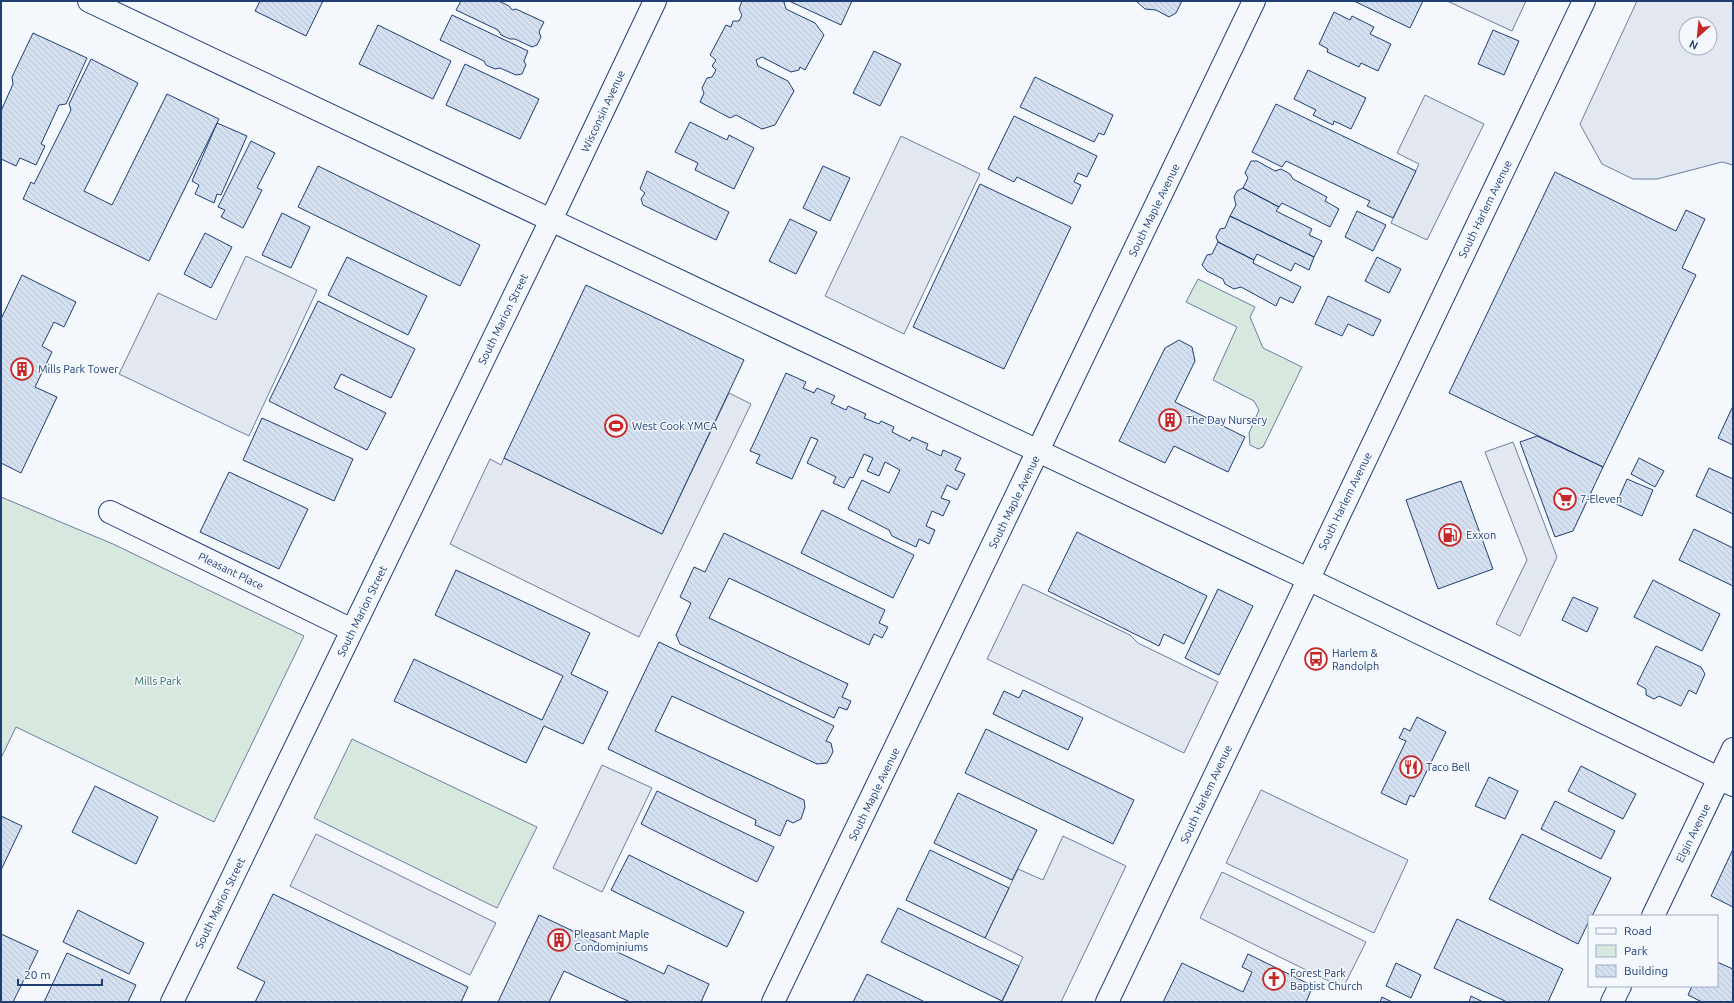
<svg xmlns="http://www.w3.org/2000/svg" width="1734" height="1003" font-family="Ubuntu,sans-serif">
<style>
.green{fill:#d7e8df;stroke:#687fa3}
.parking{fill:#e3e8f0;stroke:#687fa3;fill-rule:evenodd}
.building{fill:url(#building-back-hatch);stroke:#1d3f73}
.lines{fill:none;stroke-linecap:round;stroke-linejoin:round}
.minor-casing{stroke:#1d3f73;stroke-width:24}
.major-casing{stroke:#1d3f73;stroke-width:24}
.minor{stroke:#f4f7fb;stroke-width:22}
.major{stroke:#f4f7fb;stroke-width:22}
.labels{text-anchor:middle;stroke-width:3;stroke-linejoin:round;paint-order:stroke}
.street-label{font-size:11px;fill:#1d3f73;stroke:#f4f7fb}
.poi-label{font-size:11px;fill:#1d3f73;stroke:#f4f7fb;text-anchor:start}
.park-label{font-size:11px;fill:#2c6c60;stroke:#f4f7fb}
</style>
<defs>
<pattern id="building-back-hatch" width="6" height="6" patternUnits="userSpaceOnUse"><rect width="6" height="6" fill="#d5e0f0"/><path d="M-1 5l2 2M0 0l6 6M5-1l2 2" fill="none" stroke="#b6c1d1"/></pattern>
</defs>
<rect width="100%" height="100%" fill="#f4f7fb"/>
<!-- green -->
<path class="green" d="M 1198,279 L 1255,307 L 1250,317 L 1263,348 L 1302,367 L 1263,447 L 1258,449 L 1250,445 L 1249,433 L 1259,410 L 1254,401 L 1213,380 L 1237,327 L 1186,302 Z
M 1,497 L 113,544 L 304,636 L 214,822 L 16,727 L 1,758 Z
M 352,739 L 537,827 L 497,908 L 314,818 Z"/>
<!-- parking -->
<path class="parking" d="M 1447,1 L 1526,1 L 1512,31 Z
M 1637,1 L 1733,1 L 1733,165 L 1722,162 L 1657,179 L 1633,179 L 1602,164 L 1580,124 ZM 1686,24 L 1710,24 L 1710,48 L 1686,48 Z
M 1425,95 L 1484,124 L 1427,240 L 1391,223 L 1419,164 L 1397,153 Z
M 901,136 L 980,174 L 904,334 L 825,296 Z
M 246,256 L 317,290 L 249,436 L 119,374 L 158,293 L 216,320 Z
M 729,393 L 751,404 L 639,637 L 450,544 L 490,459 L 501,465 L 504,458 L 662,534 Z
M 1513,442 L 1557,557 L 1520,636 L 1496,624 L 1527,560 L 1485,452 Z
M 1023,584 L 1130,635 L 1138,643 L 1218,682 L 1184,753 L 987,659 Z
M 602,765 L 652,788 L 602,892 L 553,868 Z
M 1261,790 L 1408,860 L 1374,933 L 1226,863 Z
M 316,834 L 496,923 L 470,975 L 290,886 Z
M 1063,836 L 1126,866 L 1061,1002 L 1002,1002 L 1023,957 L 985,938 L 1018,869 L 1043,880 Z
M 1222,872 L 1366,942 L 1343,988 L 1200,918 Z"/>
<!-- building -->
<path class="building" d="M 260,1 L 323,1 L 306,36 L 255,11 Z
M 461,1 L 499,1 L 509,6 L 512,10 L 516,9 L 544,22 L 539,32 L 541,37 L 537,45 L 532,47 L 515,39 L 510,39 L 501,35 L 498,30 L 456,10 Z
M 742,1 L 782,1 L 784,2 L 786,9 L 815,23 L 824,35 L 805,70 L 800,67 L 799,70 L 791,72 L 762,57 L 756,60 L 758,66 L 788,81 L 794,91 L 775,125 L 762,129 L 736,115 L 730,118 L 700,102 L 704,93 L 702,88 L 707,78 L 712,77 L 716,70 L 712,66 L 716,60 L 710,55 L 726,25 L 731,27 L 733,21 L 739,21 L 742,15 L 739,9 Z
M 789,1 L 852,1 L 841,25 Z
M 1136,1 L 1182,1 L 1176,13 L 1169,17 L 1156,10 L 1145,9 Z
M 1354,1 L 1423,1 L 1410,28 Z
M 1334,12 L 1350,20 L 1352,16 L 1374,27 L 1370,34 L 1391,44 L 1378,71 L 1361,63 L 1359,67 L 1327,52 L 1328,49 L 1319,44 Z
M 452,15 L 528,51 L 524,61 L 526,65 L 522,74 L 516,75 L 500,68 L 495,69 L 486,65 L 484,61 L 440,40 Z
M 378,25 L 451,61 L 433,99 L 359,64 Z
M 1493,30 L 1519,41 L 1504,75 L 1478,64 Z
M 33,33 L 87,58 L 66,104 L 59,105 L 41,144 L 45,146 L 36,165 L 20,158 L 16,166 L 1,159 L 1,111 L 13,84 L 12,77 Z
M 874,51 L 901,64 L 880,106 L 853,93 Z
M 91,59 L 138,83 L 84,191 L 112,205 L 167,94 L 219,119 L 149,261 L 23,199 L 31,182 L 34,184 L 71,110 L 69,104 Z
M 465,64 L 539,99 L 520,139 L 446,105 Z
M 1308,70 L 1366,98 L 1351,129 L 1334,121 L 1333,125 L 1313,115 L 1316,110 L 1294,99 Z
M 1035,77 L 1113,115 L 1104,135 L 1099,133 L 1094,142 L 1020,107 Z
M 1276,104 L 1416,171 L 1393,218 L 1367,206 L 1370,201 L 1286,161 L 1282,167 L 1252,152 Z
M 1014,116 L 1097,156 L 1087,177 L 1078,173 L 1074,182 L 1081,185 L 1072,204 L 1017,177 L 1014,182 L 988,169 Z
M 690,122 L 727,140 L 729,135 L 754,148 L 734,189 L 695,170 L 698,163 L 675,152 Z
M 217,123 L 247,136 L 221,195 L 217,194 L 214,203 L 195,194 L 199,185 L 192,181 Z
M 251,141 L 275,153 L 257,188 L 262,190 L 243,228 L 221,217 L 225,210 L 218,207 Z
M 1251,161 L 1257,161 L 1275,171 L 1281,169 L 1290,174 L 1293,179 L 1327,197 L 1325,201 L 1339,209 L 1330,227 L 1282,203 L 1279,207 L 1243,188 L 1248,178 L 1245,173 Z
M 318,166 L 480,245 L 460,286 L 298,207 Z
M 823,166 L 850,178 L 830,221 L 803,208 Z
M 647,171 L 729,212 L 716,240 L 643,205 L 641,199 L 645,193 L 640,189 Z
M 1555,172 L 1676,231 L 1686,210 L 1705,219 L 1682,268 L 1696,275 L 1603,467 L 1449,393 Z
M 980,184 L 1071,227 L 1004,369 L 913,327 Z
M 1243,188 L 1279,207 L 1276,211 L 1312,229 L 1309,235 L 1322,241 L 1314,257 L 1230,216 L 1236,205 L 1234,197 L 1237,191 Z
M 1357,211 L 1386,225 L 1373,251 L 1345,237 Z
M 282,213 L 310,227 L 291,268 L 262,255 Z
M 1230,216 L 1314,257 L 1309,270 L 1295,263 L 1291,271 L 1257,254 L 1254,260 L 1218,242 L 1216,237 L 1220,229 L 1225,228 Z
M 790,219 L 817,232 L 796,274 L 769,261 Z
M 205,233 L 232,247 L 211,288 L 184,274 Z
M 1218,242 L 1254,260 L 1253,263 L 1301,287 L 1293,303 L 1280,297 L 1276,306 L 1241,287 L 1234,289 L 1225,284 L 1223,279 L 1207,271 L 1202,265 L 1207,255 L 1212,254 Z
M 347,257 L 427,296 L 408,335 L 328,295 Z
M 1377,257 L 1401,269 L 1389,293 L 1365,281 Z
M 22,275 L 76,302 L 64,327 L 54,322 L 42,346 L 52,352 L 35,387 L 57,397 L 21,473 L 1,463 L 1,319 Z
M 586,285 L 744,360 L 662,534 L 504,458 Z
M 1328,296 L 1381,320 L 1373,336 L 1348,324 L 1342,336 L 1315,324 Z
M 318,301 L 415,349 L 391,398 L 341,374 L 334,388 L 386,413 L 367,450 L 269,401 Z
M 1179,340 L 1192,347 L 1195,361 L 1175,402 L 1245,437 L 1228,472 L 1174,446 L 1165,463 L 1119,441 L 1165,348 Z
M 786,373 L 806,382 L 803,388 L 814,393 L 817,388 L 835,396 L 831,403 L 846,410 L 848,406 L 866,414 L 864,418 L 879,424 L 881,421 L 894,427 L 892,432 L 910,441 L 912,437 L 928,444 L 926,449 L 941,456 L 943,450 L 961,458 L 955,470 L 965,474 L 957,490 L 947,485 L 941,498 L 950,501 L 943,516 L 932,511 L 926,526 L 935,530 L 929,544 L 919,539 L 916,547 L 892,536 L 889,530 L 848,509 L 862,480 L 889,493 L 900,470 L 885,462 L 879,476 L 867,471 L 873,458 L 864,454 L 853,478 L 850,477 L 844,488 L 833,483 L 836,477 L 807,463 L 818,440 L 811,437 L 792,479 L 756,463 L 760,455 L 750,451 Z
M 1733,406 L 1733,445 L 1718,438 Z
M 262,418 L 353,459 L 334,501 L 243,460 Z
M 1537,436 L 1603,467 L 1573,531 L 1555,537 L 1520,442 Z
M 1639,458 L 1664,471 L 1655,487 L 1631,474 Z
M 1709,468 L 1733,479 L 1733,514 L 1696,496 Z
M 229,472 L 308,509 L 279,569 L 200,532 Z
M 1627,479 L 1653,490 L 1642,516 L 1616,504 Z
M 1461,481 L 1493,569 L 1438,589 L 1406,500 Z
M 822,510 L 914,555 L 893,598 L 801,553 Z
M 1694,529 L 1733,548 L 1733,586 L 1679,560 Z
M 1077,532 L 1207,596 L 1184,644 L 1164,634 L 1159,646 L 1048,591 Z
M 724,533 L 885,610 L 879,623 L 888,627 L 882,638 L 874,634 L 869,645 L 729,578 L 709,618 L 848,684 L 842,697 L 851,701 L 847,710 L 839,707 L 834,718 L 680,644 L 676,635 L 691,603 L 680,597 L 694,567 L 705,572 Z
M 456,570 L 590,633 L 571,674 L 608,692 L 583,744 L 544,726 L 526,763 L 394,701 L 414,659 L 542,720 L 563,676 L 435,615 Z
M 1653,580 L 1720,614 L 1702,651 L 1634,617 Z
M 1218,589 L 1253,606 L 1219,675 L 1185,658 Z
M 1573,597 L 1598,608 L 1587,632 L 1562,620 Z
M 659,642 L 834,726 L 826,741 L 831,743 L 833,752 L 827,763 L 817,764 L 672,696 L 655,731 L 804,800 L 805,807 L 801,819 L 793,823 L 787,820 L 780,836 L 755,825 L 756,820 L 608,749 Z
M 1656,646 L 1701,667 L 1705,674 L 1696,694 L 1689,690 L 1681,706 L 1659,696 L 1654,699 L 1646,695 L 1646,689 L 1637,684 Z
M 1023,690 L 1083,718 L 1068,750 L 993,714 L 1004,691 L 1019,698 Z
M 1417,717 L 1446,732 L 1414,797 L 1410,795 L 1406,805 L 1381,793 L 1406,741 L 1399,738 L 1404,728 L 1410,731 Z
M 986,729 L 1134,800 L 1113,844 L 965,773 Z
M 1581,766 L 1636,794 L 1623,819 L 1568,791 Z
M 1489,777 L 1518,791 L 1505,819 L 1475,806 Z
M 95,786 L 158,817 L 136,864 L 72,832 Z
M 657,791 L 774,847 L 757,882 L 641,824 Z
M 958,793 L 1037,830 L 1012,880 L 934,843 Z
M 1555,801 L 1615,831 L 1601,859 L 1541,829 Z
M 1,816 L 22,826 L 1,870 Z
M 1522,834 L 1611,878 L 1592,916 L 1589,916 L 1589,921 L 1578,944 L 1489,899 Z
M 1733,849 L 1733,907 L 1711,896 Z
M 930,850 L 1009,888 L 985,938 L 906,900 Z
M 629,855 L 744,912 L 727,947 L 611,890 Z
M 273,894 L 468,987 L 461,1002 L 255,1002 L 265,982 L 237,968 Z
M 898,908 L 1019,966 L 1002,1001 L 881,942 Z
M 78,910 L 144,943 L 129,974 L 63,942 Z
M 539,915 L 664,974 L 668,965 L 709,984 L 701,1002 L 630,1002 L 564,971 L 549,1002 L 498,1002 Z
M 1457,919 L 1563,969 L 1548,1002 L 1507,1002 L 1434,968 Z
M 1,934 L 38,951 L 13,1002 L 1,1002 Z
M 67,953 L 136,985 L 128,1002 L 44,1002 Z
M 1248,954 L 1313,986 L 1306,1002 L 1163,1002 L 1182,963 L 1243,992 L 1252,972 L 1242,967 Z
M 1717,962 L 1733,969 L 1733,1002 L 1702,1002 L 1688,995 L 1692,986 L 1717,986 Z
M 1396,963 L 1421,975 L 1411,998 L 1386,986 Z
M 867,974 L 925,1002 L 853,1002 Z
M 1471,996 L 1483,1002 L 1469,1002 Z
M 1382,997 L 1392,1002 L 1380,1002 Z"/>
<g class="lines">
<!-- minor casing -->
<g class="minor-casing">
<path id="minor" d="M 89,1 L 1308,579 L 1733,785
M 110,512 L 352,630
M 1653,916 L 1733,749
M 172,1002 L 551,220 L 655,1
M 773,1002 L 1254,1
M 1612,1002 L 1620,986"/>
</g>
<!-- major casing -->
<g class="major-casing">
<path id="major" d="M 1107,1002 L 1584,1"/>
</g>
<!-- minor -->
<use href="#minor" class="minor"/>
<!-- major -->
<use href="#major" class="major"/>
</g>
<!-- icons -->
<defs>
<g id="building-ring" transform="scale(1.15)"><circle r="9.5" fill="#f4f7fb" stroke="#c62828" stroke-width="1.5"/><path d="M-4-6H4V6H1V3H-1V6H-4ZM-2.5-4.3h1.7v1.8h-1.7ZM.8-4.3h1.7v1.8H.8ZM-2.5-1h1.7V.8h-1.7ZM.8-1h1.7V.8H.8Z" fill="#c62828"/></g>
<g id="stadium-ring" transform="scale(1.15)"><circle r="9.5" fill="#f4f7fb" stroke="#c62828" stroke-width="1.5"/><path d="M0-5a6.5 5 0 1 0 0 10a6.5 5 0 1 0 0-10ZM-3.5-1.8h7v3.6h-7Z" fill="#c62828"/></g>
<g id="supermarket-ring" transform="scale(1.15)"><circle r="9.5" fill="#f4f7fb" stroke="#c62828" stroke-width="1.5"/><path d="M-6-5.5h2.5l.6 2H6L4.5 2H-2.5L-4.4-4H-6ZM-1.5 3.2a1.3 1.3 0 1 0 .1 0ZM3 3.2a1.3 1.3 0 1 0 .1 0Z" fill="#c62828"/></g>
<g id="fuel-ring" transform="scale(1.15)"><circle r="9.5" fill="#f4f7fb" stroke="#c62828" stroke-width="1.5"/><path d="M-5.5-6h7V0h2V4h1.3V-2.5L3-4.5l.8-.8L6-3V5H2.5V1h-1V6h-7ZM-4.2-4.7v3.2H.2V-4.7Z" fill="#c62828"/></g>
<g id="bus-ring" transform="scale(1.15)"><circle r="9.5" fill="#f4f7fb" stroke="#c62828" stroke-width="1.5"/><path d="M-5-6H5V4H4V6H2V4H-2V6H-4V4H-5ZM-3.5-4V0h7V-4ZM-3.5 1.2v1.5H-2V1.2ZM2 1.2v1.5H3.5V1.2Z" fill="#c62828"/></g>
<g id="restaurant-ring" transform="scale(1.15)"><circle r="9.5" fill="#f4f7fb" stroke="#c62828" stroke-width="1.5"/><path d="M-5-6h1v4h1v-4h1v4h1v-4h1v5L-1.5 .5V6h-2V.5L-5-1ZM5-6V6H3V1.5H1.5Q1.5-4 5-6Z" fill="#c62828"/></g>
<g id="church-ring" transform="scale(1.15)"><circle r="9.5" fill="#f4f7fb" stroke="#c62828" stroke-width="1.5"/><path d="M-1.2-6h2.4v3.5h3.3v2.4h-3.3V6h-2.4V-.1h-3.3v-2.4h3.3Z" fill="#c62828"/></g>
</defs>
<g fill-rule="evenodd">
<use href="#building-ring" x="22" y="369"/>
<use href="#building-ring" x="1170" y="420"/>
<use href="#stadium-ring" x="616" y="426"/>
<use href="#supermarket-ring" x="1565" y="499"/>
<use href="#fuel-ring" x="1450" y="535"/>
<use href="#bus-ring" x="1316" y="659"/>
<use href="#restaurant-ring" x="1411" y="767"/>
<use href="#building-ring" x="559" y="940"/>
<use href="#church-ring" x="1274" y="979"/>
</g>
<g class="labels">
<!-- street labels -->
<g class="street-label">
<text transform="translate(603 111) rotate(-65)" y="4">Wisconsin Avenue</text>
<text transform="translate(1485 209) rotate(-64)" y="4">South Harlem Avenue</text>
<text transform="translate(1154 210) rotate(-64)" y="4">South Maple Avenue</text>
<text transform="translate(503 319) rotate(-64)" y="4">South Marion Street</text>
<text transform="translate(1345 501) rotate(-64)" y="4">South Harlem Avenue</text>
<text transform="translate(1014 502) rotate(-64)" y="4">South Maple Avenue</text>
<text transform="translate(231 571) rotate(26)" y="4">Pleasant Place</text>
<text transform="translate(362 611) rotate(-64)" y="4">South Marion Street</text>
<text transform="translate(874 794) rotate(-64)" y="4">South Maple Avenue</text>
<text transform="translate(1206 794) rotate(-65)" y="4">South Harlem Avenue</text>
<text transform="translate(1693 833) rotate(-64)" y="4">Elgin Avenue</text>
<text transform="translate(220 903) rotate(-64)" y="4">South Marion Street</text>
</g>
<!-- poi labels -->
<g class="poi-label">
<text x="38" y="373">Mills Park Tower</text>
<text x="1186" y="424">The Day Nursery</text>
<text x="632" y="430">West Cook YMCA</text>
<text x="1580" y="503">7-Eleven</text>
<text x="1466" y="539">Exxon</text>
<text x="1332" y="657">Harlem &amp;<tspan x="1332" dy="13">Randolph</tspan></text>
<text x="1426" y="771">Taco Bell</text>
<text x="574" y="938">Pleasant Maple<tspan x="574" dy="13">Condominiums</tspan></text>
<text x="1290" y="977">Forest Park<tspan x="1290" dy="13">Baptist Church</tspan></text>
</g>
<!-- park labels -->
<g class="park-label">
<text x="158" y="685">Mills Park</text>
</g>
</g>
<!-- border -->
<rect width="1734" height="1003" fill="none" stroke="#1d3f73" stroke-width="4"/>
<!-- legend -->
<rect x="1588" y="915" width="130" height="72" fill="#f4f7fb" stroke="#9eadc5"/>
<rect x="1596" y="928" width="20" height="6" fill="#f4f7fb" stroke="#9eadc5"/>
<text x="1624" y="935" font-size="12" fill="#1d3f73">Road</text>
<rect x="1596" y="945" width="20" height="12" fill="#d7e8df" stroke="#9eadc5"/>
<text x="1624" y="955" font-size="12" fill="#1d3f73">Park</text>
<rect x="1596" y="965" width="20" height="12" fill="url(#building-back-hatch)" stroke="#9eadc5"/>
<text x="1624" y="975" font-size="12" fill="#1d3f73">Building</text>
<!-- north arrow -->
<g transform="translate(1698 36) rotate(207)"><circle r="19" fill="#f4f7fb" stroke="#9eadc5"/>
<path d="M0-3L7 15L0 10L-7 15Z" fill="#c62828"/>
<text y="-6" font-size="11" font-weight="bold" text-anchor="middle" fill="#1d3f73">N</text>
</g>
<!-- scale -->
<path d="M18 979v6h84v-6" fill="none" stroke="#1d3f73" stroke-width="2"/>
<text x="24" y="979" font-size="12" fill="#1d3f73" stroke="#f4f7fb" stroke-width="3" paint-order="stroke">20 m</text>
</svg>
